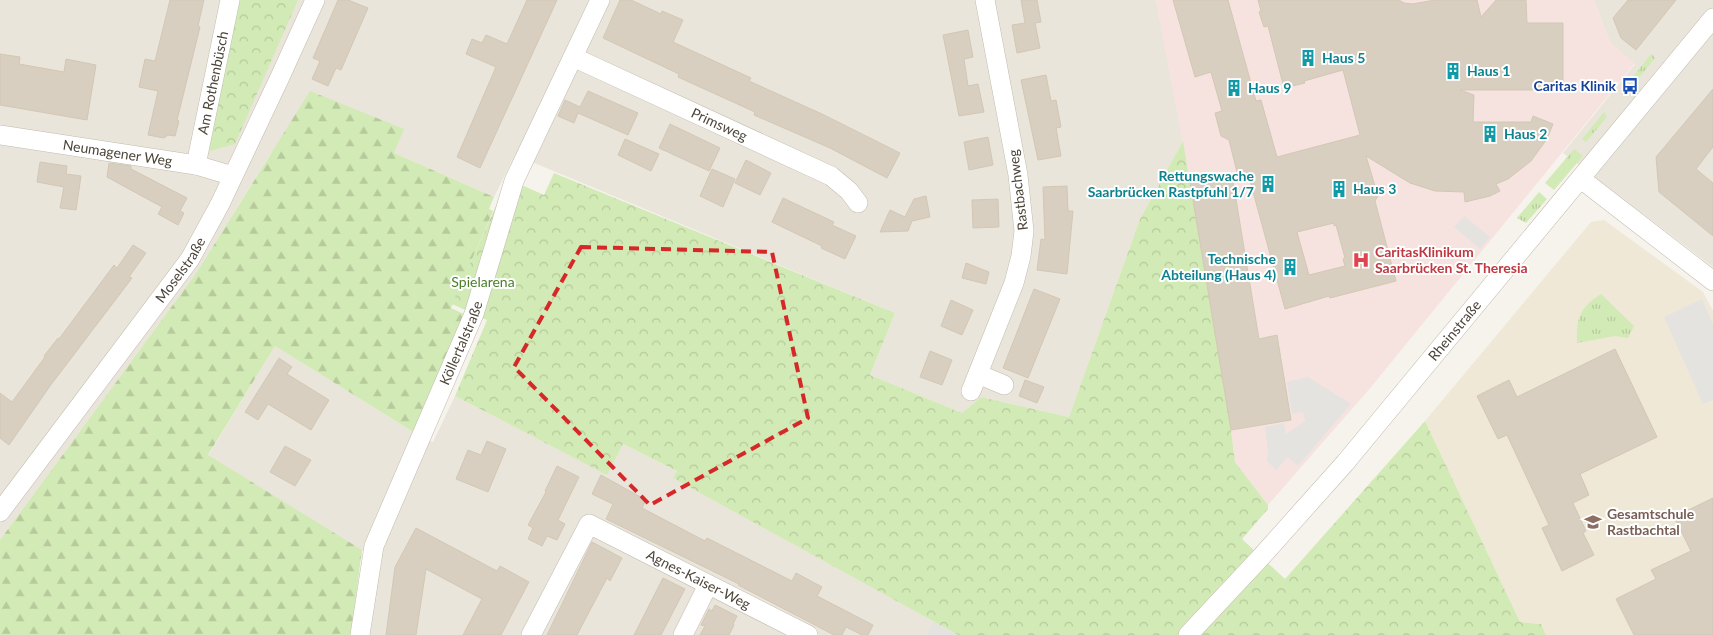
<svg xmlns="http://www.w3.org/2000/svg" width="1713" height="635" font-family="Lato,sans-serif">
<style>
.residential{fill:#eae5da}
.education{fill:#efe8d6}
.medical{fill:#f6e3e0}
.grass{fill:url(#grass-tufts)}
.forest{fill:url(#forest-firs)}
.park{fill:url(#park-crowns)}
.parking{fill:#e5e3e0}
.building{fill:#d8cfc1;stroke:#d3c7b4;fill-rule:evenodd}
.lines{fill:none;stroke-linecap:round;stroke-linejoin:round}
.minor-casing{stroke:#c2bbae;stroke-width:20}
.minor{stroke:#fff;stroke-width:19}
.marked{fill:none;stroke:#d62828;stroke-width:4;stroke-dasharray:10 6;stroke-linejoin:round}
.labels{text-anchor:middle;stroke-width:4;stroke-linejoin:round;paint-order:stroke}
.culture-label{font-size:14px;font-weight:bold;fill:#0d838f;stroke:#fff;text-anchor:start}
.street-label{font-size:14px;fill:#4b4439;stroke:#fff}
.transit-label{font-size:14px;font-weight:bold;fill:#164399;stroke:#fff;text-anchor:end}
.health-label{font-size:14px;font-weight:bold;fill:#be3a42;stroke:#fff;text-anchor:start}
.park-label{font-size:14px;fill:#4a7f2a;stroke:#fff}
.education-label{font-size:14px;font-weight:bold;fill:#785e54;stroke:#fff;text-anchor:start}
</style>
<defs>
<pattern id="grass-tufts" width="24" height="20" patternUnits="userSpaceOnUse" patternTransform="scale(1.25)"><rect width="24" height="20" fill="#d2eab5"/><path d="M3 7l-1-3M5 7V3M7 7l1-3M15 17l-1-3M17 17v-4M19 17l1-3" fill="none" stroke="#b6ca9c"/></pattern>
<pattern id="forest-firs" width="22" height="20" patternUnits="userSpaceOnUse" patternTransform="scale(1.25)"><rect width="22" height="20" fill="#d2eab5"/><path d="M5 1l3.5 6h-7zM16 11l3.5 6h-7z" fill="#b6ca9c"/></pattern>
<pattern id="park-crowns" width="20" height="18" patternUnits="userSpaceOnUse" patternTransform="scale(1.25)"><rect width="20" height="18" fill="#d2eab5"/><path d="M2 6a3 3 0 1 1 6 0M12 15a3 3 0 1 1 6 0" fill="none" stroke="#b6ca9c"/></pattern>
</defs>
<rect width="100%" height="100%" fill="#f6f3ec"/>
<!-- residential -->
<path class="residential" d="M 0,0 L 1156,0 L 1183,141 L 1140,219 L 1069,417 L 981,397 L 962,413 L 870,375 L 895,313 L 515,155 L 494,197 L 394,153 L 403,129 L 271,153 L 197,272 L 0,540 Z
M 1594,0 L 1713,0 L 1713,267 L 1563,153 L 1635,64 L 1610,43 Z
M 275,346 L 415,433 L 433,442 L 455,396 L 606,474 L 623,444 L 677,471 L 674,478 L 958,635 L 360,635 L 371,556 L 208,456 Z"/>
<!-- education -->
<path class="education" d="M 1604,220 L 1703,292 L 1713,311 L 1713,635 L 1546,635 L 1541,624 L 1520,622 L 1425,421 L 1591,222 Z"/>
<!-- medical -->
<path class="medical" d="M 1156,0 L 1594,0 L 1610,43 L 1635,63 L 1372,386 L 1268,505 L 1235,462 L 1231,430 L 1291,420 L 1276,335 L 1259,339 L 1233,182 L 1219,177 L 1190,182 Z"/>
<!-- grass -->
<path class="grass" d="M 1651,54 L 1655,58 L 1637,80 L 1633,77 Z
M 1604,112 L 1607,117 L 1586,142 L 1582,139 Z
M 1574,149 L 1583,156 L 1554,190 L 1545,183 Z
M 1539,192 L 1547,199 L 1526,223 L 1517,218 Z
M 1601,294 L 1634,326 L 1628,338 L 1615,336 L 1577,343 C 1576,319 1580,307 1601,294 Z"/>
<!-- forest -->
<path class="forest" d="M 310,91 L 404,129 L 394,153 L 494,197 L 489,209 L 493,211 L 451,308 L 466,315 L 415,433 L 275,346 L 208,455 L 362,550 L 351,635 L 0,635 L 0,540 L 197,272 Z"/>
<!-- park -->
<path class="park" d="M 239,0 L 298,0 L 235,144 L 206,152 Z
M 1183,141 L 1231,430 L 1235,462 L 1268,505 L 1268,509 L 1242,539 L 1285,579 L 1425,421 L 1520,622 L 1541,624 L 1546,635 L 958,635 L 673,478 L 677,471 L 623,444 L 607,475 L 455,396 L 487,320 L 452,304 L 508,179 L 544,195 L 554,173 L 895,313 L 870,375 L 962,413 L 981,397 L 1069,417 L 1140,219 Z"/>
<!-- parking -->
<path class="parking" d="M 1464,216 L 1490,237 L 1480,249 L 1454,227 Z
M 1702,299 L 1713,324 L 1713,400 L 1703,404 L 1664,317 Z
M 1308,377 L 1351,404 L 1298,466 L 1288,457 L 1276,470 L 1267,461 L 1268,451 L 1265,427 L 1284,423 L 1286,434 L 1305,421 L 1303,412 L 1292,414 L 1287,382 Z
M 934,622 L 958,635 L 927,635 Z"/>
<!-- building -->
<path class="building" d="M 170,0 L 204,0 L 198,26 L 200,27 L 177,120 L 179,121 L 175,136 L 168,135 L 164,138 L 148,135 L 158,91 L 139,87 L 145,59 L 155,61 Z
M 338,0 L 348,0 L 368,8 L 341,70 L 336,68 L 328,86 L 312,79 L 320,61 L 313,58 Z
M 527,0 L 557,0 L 480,168 L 457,157 L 496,67 L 466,54 L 472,39 L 482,43 L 486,35 L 507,44 Z
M 620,0 L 631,0 L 661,14 L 662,11 L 683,20 L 673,42 L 751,78 L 749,81 L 822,114 L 900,153 L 887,178 L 830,148 L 754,115 L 755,112 L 678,77 L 679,74 L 603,38 Z
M 1021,0 L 1037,0 L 1041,22 L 1035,23 L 1040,48 L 1017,53 L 1012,25 L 1025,23 Z
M 1173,0 L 1228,0 L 1256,101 L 1261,100 L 1277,157 L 1360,135 L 1343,70 L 1304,81 L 1305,83 L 1284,88 L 1268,26 L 1264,27 L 1259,12 L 1261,11 L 1258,0 L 1399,0 L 1404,3 L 1412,4 L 1435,0 L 1477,0 L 1481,17 L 1496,0 L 1526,0 L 1527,23 L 1563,23 L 1563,90 L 1460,90 L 1474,95 L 1473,122 L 1531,122 L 1533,116 L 1553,124 L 1547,139 L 1531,161 L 1508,179 L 1496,184 L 1500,191 L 1490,196 L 1465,202 L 1464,192 L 1435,191 L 1410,183 L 1366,156 L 1378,196 L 1375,201 L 1396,281 L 1330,298 L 1329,296 L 1285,309 L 1249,177 L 1239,180 L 1229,140 L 1221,136 L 1215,113 L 1222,111 L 1211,72 L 1195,77 ZM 1334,223 L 1334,226 L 1336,225 L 1345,258 L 1343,259 L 1345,266 L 1309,275 L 1297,232 Z
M 1628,0 L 1676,0 L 1636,50 L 1621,38 L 1613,18 Z
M 968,30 L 973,57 L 964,59 L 968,86 L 978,84 L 984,112 L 959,116 L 943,35 Z
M 0,54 L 20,57 L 19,64 L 64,72 L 66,59 L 96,65 L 87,120 L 0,105 Z
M 1046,75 L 1051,101 L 1056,100 L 1061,127 L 1056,128 L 1061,156 L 1038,160 L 1021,80 Z
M 1713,89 L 1713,147 L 1696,169 L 1713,183 L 1713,236 L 1659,192 L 1656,157 Z
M 588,91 L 638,113 L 628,135 L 578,113 L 574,123 L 558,116 L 565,100 L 580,107 Z
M 670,124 L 720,148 L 709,171 L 659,148 Z
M 988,137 L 993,165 L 969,170 L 964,142 Z
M 625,139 L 659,154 L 651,171 L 618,155 Z
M 746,160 L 771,173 L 760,195 L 735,183 Z
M 40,162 L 67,166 L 66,174 L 81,176 L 76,210 L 60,208 L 64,187 L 37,182 Z
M 109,163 L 131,166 L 131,169 L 187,198 L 180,211 L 184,213 L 178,225 L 158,214 L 162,207 L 107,177 Z
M 712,169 L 735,179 L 723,207 L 700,196 Z
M 1232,175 L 1259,339 L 1277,335 L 1291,420 L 1231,430 L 1190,182 Z
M 1067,186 L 1068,211 L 1073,211 L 1067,274 L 1037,270 L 1041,239 L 1045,240 L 1043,187 Z
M 926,196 L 930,217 L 912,221 L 908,231 L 880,232 L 890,210 L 905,217 L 914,199 Z
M 783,198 L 834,222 L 832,225 L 856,236 L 845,259 L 821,248 L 822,246 L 772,222 Z
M 998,199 L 999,227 L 973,228 L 972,200 Z
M 133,245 L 146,253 L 129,277 L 132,278 L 50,386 L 9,445 L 0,438 L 0,393 L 12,402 L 45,357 L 44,356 L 58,338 L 59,339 L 114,265 L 117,268 Z
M 966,263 L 989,272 L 986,284 L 962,278 Z
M 1034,289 L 1060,299 L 1028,378 L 1003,368 Z
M 951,300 L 973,310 L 962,335 L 941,326 Z
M 1615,349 L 1657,437 L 1580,474 L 1589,495 L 1573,503 L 1586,531 L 1583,533 L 1594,555 L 1562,571 L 1542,528 L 1549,525 L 1507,435 L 1498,439 L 1477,396 L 1509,380 L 1517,397 Z
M 930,351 L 952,360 L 942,385 L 920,377 Z
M 279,358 L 292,367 L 287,374 L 329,400 L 311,430 L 268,404 L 258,420 L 245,412 Z
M 1025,380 L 1044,387 L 1037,403 L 1019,396 Z
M 487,441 L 506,449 L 488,492 L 456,479 L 468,450 L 481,455 Z
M 285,446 L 311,460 L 295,486 L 270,472 Z
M 557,466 L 579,477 L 558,520 L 565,524 L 557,540 L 547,536 L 542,546 L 528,539 L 533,528 L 528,525 L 546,492 L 545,491 Z
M 601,475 L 646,500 L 642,508 L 705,541 L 707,538 L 792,581 L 796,573 L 822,587 L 817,596 L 873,625 L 868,635 L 862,635 L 846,627 L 842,635 L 834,635 L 738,585 L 739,584 L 606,519 L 613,504 L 592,494 Z
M 1713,498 L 1713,635 L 1634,635 L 1616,599 L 1656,579 L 1651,570 L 1691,551 L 1674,517 Z
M 416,528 L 497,571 L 500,566 L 529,582 L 501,635 L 463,635 L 482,599 L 426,569 L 416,635 L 386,635 L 395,567 Z
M 592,542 L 622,558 L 610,581 L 607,578 L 577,635 L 547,635 Z
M 663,578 L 685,589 L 661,635 L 634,635 Z
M 715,605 L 737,616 L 733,624 L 734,625 L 729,635 L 700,635 L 705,626 L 701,625 L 709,609 L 712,611 Z"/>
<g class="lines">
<!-- minor casing -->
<g class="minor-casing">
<g id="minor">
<path id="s1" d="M 573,57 L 831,176 L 849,191 L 858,203"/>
<path id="s2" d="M 0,135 L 196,165 L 233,176"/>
<path id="s3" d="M 196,165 L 230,0"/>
<path d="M 1581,179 L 1713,281"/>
<path d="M 978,374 L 1004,385"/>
<path d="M 971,391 L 1014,283 L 1021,256 L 1024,231 L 1018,175 L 985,0"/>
<path id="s4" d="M 0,512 L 190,259 L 220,204 L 280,77 L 315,0"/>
<path id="s5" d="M 360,635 L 374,546 L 474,314 L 514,181 L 600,0"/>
<path id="s6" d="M 531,635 L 589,524 L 808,635"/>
<path d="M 683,635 L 708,585"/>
<path id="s7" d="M 1188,635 L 1261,557 L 1345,463 L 1713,18"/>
</g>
</g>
<!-- minor -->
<use href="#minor" class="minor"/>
</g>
<!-- marked area -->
<path class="marked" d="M 581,247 L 772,252 L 808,418 L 650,505 L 514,367 Z"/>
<!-- icons -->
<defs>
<g id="building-bare" transform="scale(1.35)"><path d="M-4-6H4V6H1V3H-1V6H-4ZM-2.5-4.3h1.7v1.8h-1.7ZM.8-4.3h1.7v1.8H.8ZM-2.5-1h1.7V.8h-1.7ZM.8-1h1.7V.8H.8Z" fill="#0f9aa8" stroke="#fff" stroke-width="2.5" paint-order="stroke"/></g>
<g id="bus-bare" transform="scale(1.35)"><path d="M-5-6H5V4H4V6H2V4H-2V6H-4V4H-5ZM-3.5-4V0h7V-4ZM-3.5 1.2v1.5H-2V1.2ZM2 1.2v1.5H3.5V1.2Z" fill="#1a4fb4" stroke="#fff" stroke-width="2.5" paint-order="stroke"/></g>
<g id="hospital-bare" transform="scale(1.35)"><path d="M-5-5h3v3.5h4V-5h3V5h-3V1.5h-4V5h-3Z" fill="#e0444e" stroke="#fff" stroke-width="2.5" paint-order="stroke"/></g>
<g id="school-bare" transform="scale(1.35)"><path d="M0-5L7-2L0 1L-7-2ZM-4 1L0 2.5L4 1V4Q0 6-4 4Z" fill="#8d6e63" stroke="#fff" stroke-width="2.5" paint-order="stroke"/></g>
</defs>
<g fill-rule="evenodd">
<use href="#building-bare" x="1308" y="58"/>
<use href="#building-bare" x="1453" y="71"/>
<use href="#bus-bare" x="1630" y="86"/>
<use href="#building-bare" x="1234" y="88"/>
<use href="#building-bare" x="1490" y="134"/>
<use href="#building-bare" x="1268" y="184"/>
<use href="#building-bare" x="1339" y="189"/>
<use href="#hospital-bare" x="1361" y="260"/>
<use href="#building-bare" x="1290" y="267"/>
<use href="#school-bare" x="1593" y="522"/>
</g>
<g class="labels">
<!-- culture labels -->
<g class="culture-label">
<text x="1322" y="63">Haus 5</text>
<text x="1467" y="76">Haus 1</text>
<text x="1248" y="93">Haus 9</text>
<text x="1504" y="139">Haus 2</text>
<text x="1254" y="181" text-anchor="end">Rettungswache<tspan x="1254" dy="16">Saarbrücken Rastpfuhl 1/7</tspan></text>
<text x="1353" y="194">Haus 3</text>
<text x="1276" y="264" text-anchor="end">Technische<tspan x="1276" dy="16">Abteilung (Haus 4)</tspan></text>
</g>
<!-- street labels -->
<g class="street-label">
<text dy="5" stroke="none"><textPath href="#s3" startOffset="84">Am Rothenbüsch</textPath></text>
<text dy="5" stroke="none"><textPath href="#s1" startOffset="161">Primsweg</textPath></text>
<text dy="5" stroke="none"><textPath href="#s2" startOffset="119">Neumagener Weg</textPath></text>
<text transform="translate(1018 190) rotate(-97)" y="5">Rastbachweg</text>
<text dy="5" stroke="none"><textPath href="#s4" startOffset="302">Moselstraße</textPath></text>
<text dy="5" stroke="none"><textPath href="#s7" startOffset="405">Rheinstraße</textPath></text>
<text dy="5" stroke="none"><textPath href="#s5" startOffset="311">Köllertalstraße</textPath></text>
<text dy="5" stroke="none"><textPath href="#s6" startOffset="248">Agnes-Kaiser-Weg</textPath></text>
</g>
<!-- transit labels -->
<g class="transit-label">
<text x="1616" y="91">Caritas Klinik</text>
</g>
<!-- health labels -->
<g class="health-label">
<text x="1375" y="257">CaritasKlinikum<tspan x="1375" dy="16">Saarbrücken St. Theresia</tspan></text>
</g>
<!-- park labels -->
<g class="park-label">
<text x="483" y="287">Spielarena</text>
</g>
<!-- education labels -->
<g class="education-label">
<text x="1607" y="519">Gesamtschule<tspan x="1607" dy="16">Rastbachtal</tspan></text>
</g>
</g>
</svg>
